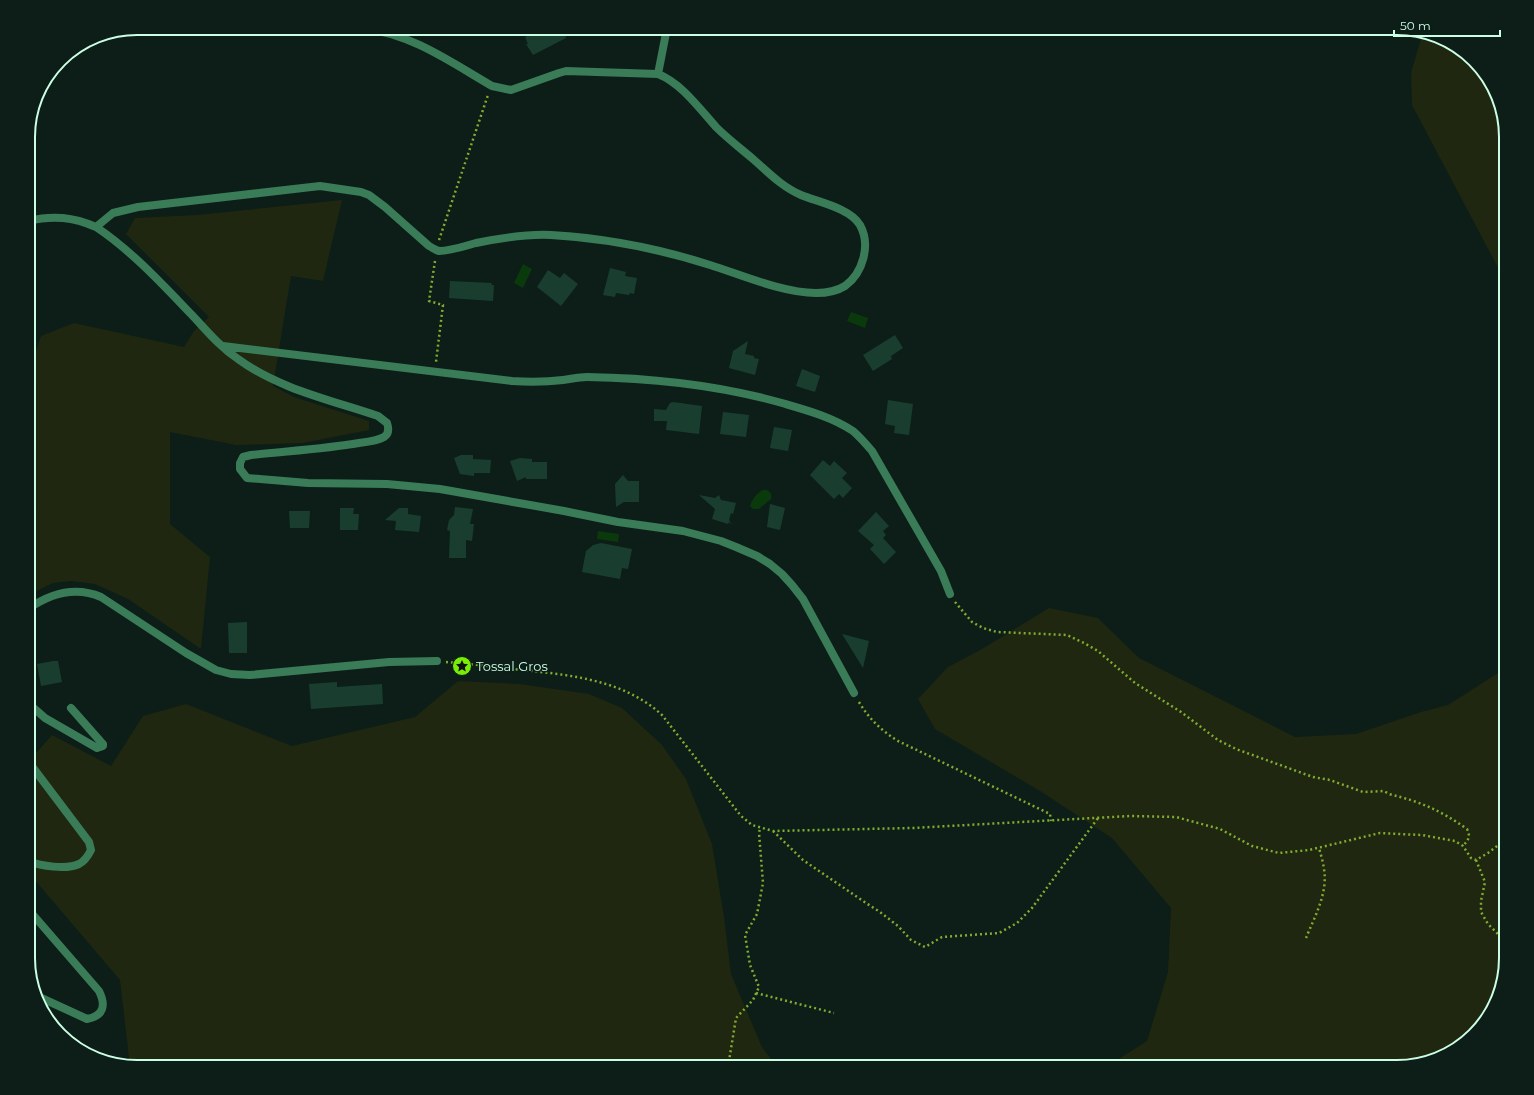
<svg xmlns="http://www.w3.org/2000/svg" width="1534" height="1095" font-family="Montserrat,sans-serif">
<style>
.green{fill:#1f2710}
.water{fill:#0a390c}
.building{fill:#193e30}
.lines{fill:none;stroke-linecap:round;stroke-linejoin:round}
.path{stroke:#81ac30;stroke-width:2.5;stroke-dasharray:2 3;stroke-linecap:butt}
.lane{stroke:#397c57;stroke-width:8}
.street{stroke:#397c57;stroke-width:8}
.labels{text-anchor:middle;stroke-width:3;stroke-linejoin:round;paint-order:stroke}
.poi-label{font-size:13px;fill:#cbfee5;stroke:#0c1e17;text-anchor:start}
.rim{fill:none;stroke:#cbfee5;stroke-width:2}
</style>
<rect width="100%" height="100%" fill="#0c1e17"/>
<!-- green -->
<path class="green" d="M 1423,32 L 1431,34 L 1463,50 L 1495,89 L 1506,137 L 1506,277 L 1503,277 L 1412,105 L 1411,73 Z
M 342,200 L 323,281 L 291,276 L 273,386 L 294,397 L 369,421 L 369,430 L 303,443 L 236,445 L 170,432 L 170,524 L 210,557 L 201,649 L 128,599 L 95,584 L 71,581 L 53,583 L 28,595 L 28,358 L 34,357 L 41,336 L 74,323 L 184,347 L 194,331 L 209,317 L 126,234 L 135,218 L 197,215 Z
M 1049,608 L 1098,618 L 1139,658 L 1295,737 L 1356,734 L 1421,712 L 1448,705 L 1506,668 L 1506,958 L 1500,993 L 1484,1024 L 1445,1056 L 1396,1067 L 1106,1067 L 1147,1041 L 1168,972 L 1171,908 L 1112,838 L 1040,791 L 935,729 L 918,699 L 948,667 L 982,649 Z
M 458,681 L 520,684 L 589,694 L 622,708 L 662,745 L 686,779 L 712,844 L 724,917 L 731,974 L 762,1047 L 777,1067 L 137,1067 L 130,1066 L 120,980 L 28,872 L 28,762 L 52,735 L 111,766 L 143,716 L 186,704 L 292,746 L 415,717 Z"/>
<!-- water -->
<path class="water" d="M 523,264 L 532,269 L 523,288 L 514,283 Z
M 851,312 L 868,318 L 865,328 L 847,321 Z
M 763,490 C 769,489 773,494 771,499 L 759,509 L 753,509 L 750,506 C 752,499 757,493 763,490 Z
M 598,531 L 619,534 L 618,542 L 597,539 Z"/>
<!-- building -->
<path class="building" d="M 543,28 L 563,28 L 566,38 L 533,55 L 526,44 L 528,44 L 525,37 Z
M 610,268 L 626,272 L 625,276 L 637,278 L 634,294 L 630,293 L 629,295 L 616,293 L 615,297 L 603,295 Z
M 548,270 L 560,278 L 564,273 L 578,284 L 561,306 L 537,287 Z
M 450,281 L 492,283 L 491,285 L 494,285 L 493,301 L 449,298 Z
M 895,335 L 903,348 L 891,356 L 892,359 L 873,371 L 863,355 Z
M 748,341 L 745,354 L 754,356 L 754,358 L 759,359 L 755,375 L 729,368 L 733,351 Z
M 802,369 L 820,376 L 815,392 L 796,386 Z
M 888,400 L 913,404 L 909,435 L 894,433 L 895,426 L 885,424 Z
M 673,402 L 702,406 L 699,434 L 666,430 L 667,421 L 654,421 L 654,409 L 666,410 L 670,403 Z
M 723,412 L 749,415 L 746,437 L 720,434 Z
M 774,427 L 792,430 L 788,451 L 770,448 Z
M 461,455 L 473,455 L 473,459 L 491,460 L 490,473 L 474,473 L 474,476 L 460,474 L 454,458 Z
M 520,458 L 532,459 L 532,462 L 547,462 L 547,479 L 526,479 L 526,477 L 517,481 L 510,461 Z
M 823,460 L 830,466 L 834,461 L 847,473 L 842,478 L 852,488 L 843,498 L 839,494 L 834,499 L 810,475 Z
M 623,475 L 628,481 L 639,481 L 639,502 L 624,502 L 616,507 L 615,484 Z
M 699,495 L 715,498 L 719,495 L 721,500 L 736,503 L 733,514 L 731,513 L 729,520 L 732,525 L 729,522 L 728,524 L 712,519 L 715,509 Z
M 770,504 L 785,508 L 780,530 L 767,527 Z
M 455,507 L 473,509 L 470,524 L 474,524 L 472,541 L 466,540 L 466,558 L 449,558 L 450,531 L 447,530 L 449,520 L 454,515 Z
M 340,508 L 354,508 L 353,514 L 359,514 L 358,530 L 340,530 Z
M 399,508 L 408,508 L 408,514 L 421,516 L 419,532 L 395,530 L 396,521 L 385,520 Z
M 289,511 L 310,511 L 309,528 L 290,528 Z
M 876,512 L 889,526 L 883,531 L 886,535 L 883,538 L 896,552 L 884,564 L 870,549 L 874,545 L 858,531 Z
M 601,543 L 632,549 L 628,569 L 622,568 L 620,579 L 582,572 L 586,551 L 593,545 Z
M 247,622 L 247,653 L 229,653 L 228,623 Z
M 842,634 L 869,641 L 863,668 Z
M 53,661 L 58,661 L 62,682 L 41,686 L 37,664 Z
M 337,682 L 337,687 L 382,684 L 383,704 L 311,709 L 309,684 Z"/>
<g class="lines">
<!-- path -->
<path class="path" d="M 439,240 L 488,95
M 435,261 L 429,301 L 443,305 L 436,362
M 955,602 L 972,622 L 983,628 L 997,632 L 1067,635 L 1084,643 L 1098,651 L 1135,683 L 1181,712 L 1218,740 L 1236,749 L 1313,777 L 1330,780 L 1363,792 L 1384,791 L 1389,794 C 1421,802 1440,810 1467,829 C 1471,837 1468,840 1463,846
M 446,662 C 471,664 497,667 522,670 C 571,675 624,680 662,715 L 741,816 L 752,825 L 773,831 L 913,828 L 1130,816 L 1176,817 L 1220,829 L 1252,846 L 1279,853 L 1309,850 L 1380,833 L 1399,834 L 1422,835 L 1455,841 L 1463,846 L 1471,858 L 1476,860 L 1488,853 L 1506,839
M 859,702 C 869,719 882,731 898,741 L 1050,814 L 1051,821
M 773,831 L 803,860 L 866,903 L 880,912 L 898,926 L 911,940 L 925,947 L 942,937 L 999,933 L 1017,923 L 1032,908 L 1098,818
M 1476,860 L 1485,882 L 1481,901 L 1481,912 L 1488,924 L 1497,933 L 1506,949
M 1306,938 C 1315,916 1328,893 1324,869 C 1323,862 1321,855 1319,848
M 1501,987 L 1502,982
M 756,993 L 834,1013
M 728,1067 L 736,1018 L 753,1000 L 759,987 L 750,965 L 745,935 L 757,914 L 763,883 L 759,833 L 760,828"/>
<!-- lane -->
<path class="lane" d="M 28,703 L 45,718 L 97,748 L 103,746 L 103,744 L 101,742 L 71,708"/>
<!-- street -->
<path class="street" d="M 362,28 C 412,34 449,61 492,86 L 511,90 L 559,73 L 566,71 L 658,74 C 681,83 699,108 716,127 C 727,138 740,148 753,159 C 768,172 782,187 801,195 C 818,202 850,208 860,225 C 871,245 863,273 845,286 C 837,291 825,293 816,293 C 783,293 742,275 710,265 C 660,249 604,238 551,235 C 527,234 500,238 476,243 C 465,246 451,251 439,251 C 435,250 433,248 429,246 L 385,207 L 369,195 L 361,192 L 320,186 L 138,207 L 113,213 L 96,227 C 132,251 162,284 192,315 C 207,331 220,347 238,359 C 279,389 331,400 378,416 L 387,423 C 389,429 389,434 384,437 C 377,441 367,442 359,443 C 324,449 287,451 251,455 L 243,457 L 240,463 L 240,469 L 247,478 L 308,483 L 387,484 L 440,489 L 564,511 L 618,522 L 683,531 L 721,541 L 736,547 L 757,556 L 770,564 L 782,574 L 792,585 L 803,599 L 854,693
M 658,74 L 667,28
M 28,221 C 53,215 73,217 96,227
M 223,346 L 512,381 C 529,382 546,382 563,380 C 571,379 579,377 587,377 C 654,378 718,385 782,403 C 806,410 832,417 853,431 C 860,437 866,444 872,451 L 941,571 L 950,594
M 28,609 C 51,593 75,586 101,597 L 186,653 L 216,670 L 231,674 L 250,675 L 389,662 L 437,661
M 28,761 L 89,842 L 91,850 C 88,856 85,861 79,864 C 66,870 41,866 28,861
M 28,909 L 99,991 C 106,1005 104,1016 87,1019 L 37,996"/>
</g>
<!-- icons -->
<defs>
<g id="sight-disc" transform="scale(1)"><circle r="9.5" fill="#78ed07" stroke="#0c1e17"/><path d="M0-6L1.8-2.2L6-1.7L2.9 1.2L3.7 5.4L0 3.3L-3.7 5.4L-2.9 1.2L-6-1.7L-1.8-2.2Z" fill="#111"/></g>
</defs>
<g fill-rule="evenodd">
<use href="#sight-disc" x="462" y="666"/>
</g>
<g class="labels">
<!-- poi labels -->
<g class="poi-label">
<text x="476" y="671">Tossal Gros</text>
</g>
</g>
<!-- crop -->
<path d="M0 0H1534V1095H0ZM137 35H1397A102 102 0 0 1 1499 137V958A102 102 0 0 1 1397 1060H137A102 102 0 0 1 35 958V137A102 102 0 0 1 137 35Z" fill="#0c1e17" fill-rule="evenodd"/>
<path class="rim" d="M137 35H1397A102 102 0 0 1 1499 137V958A102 102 0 0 1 1397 1060H137A102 102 0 0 1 35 958V137A102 102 0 0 1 137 35Z"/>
<!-- scale -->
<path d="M1394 30v6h106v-6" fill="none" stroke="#cbfee5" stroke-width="2"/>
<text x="1400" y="30" font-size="12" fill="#cbfee5" stroke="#0c1e17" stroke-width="3" paint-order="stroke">50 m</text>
</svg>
